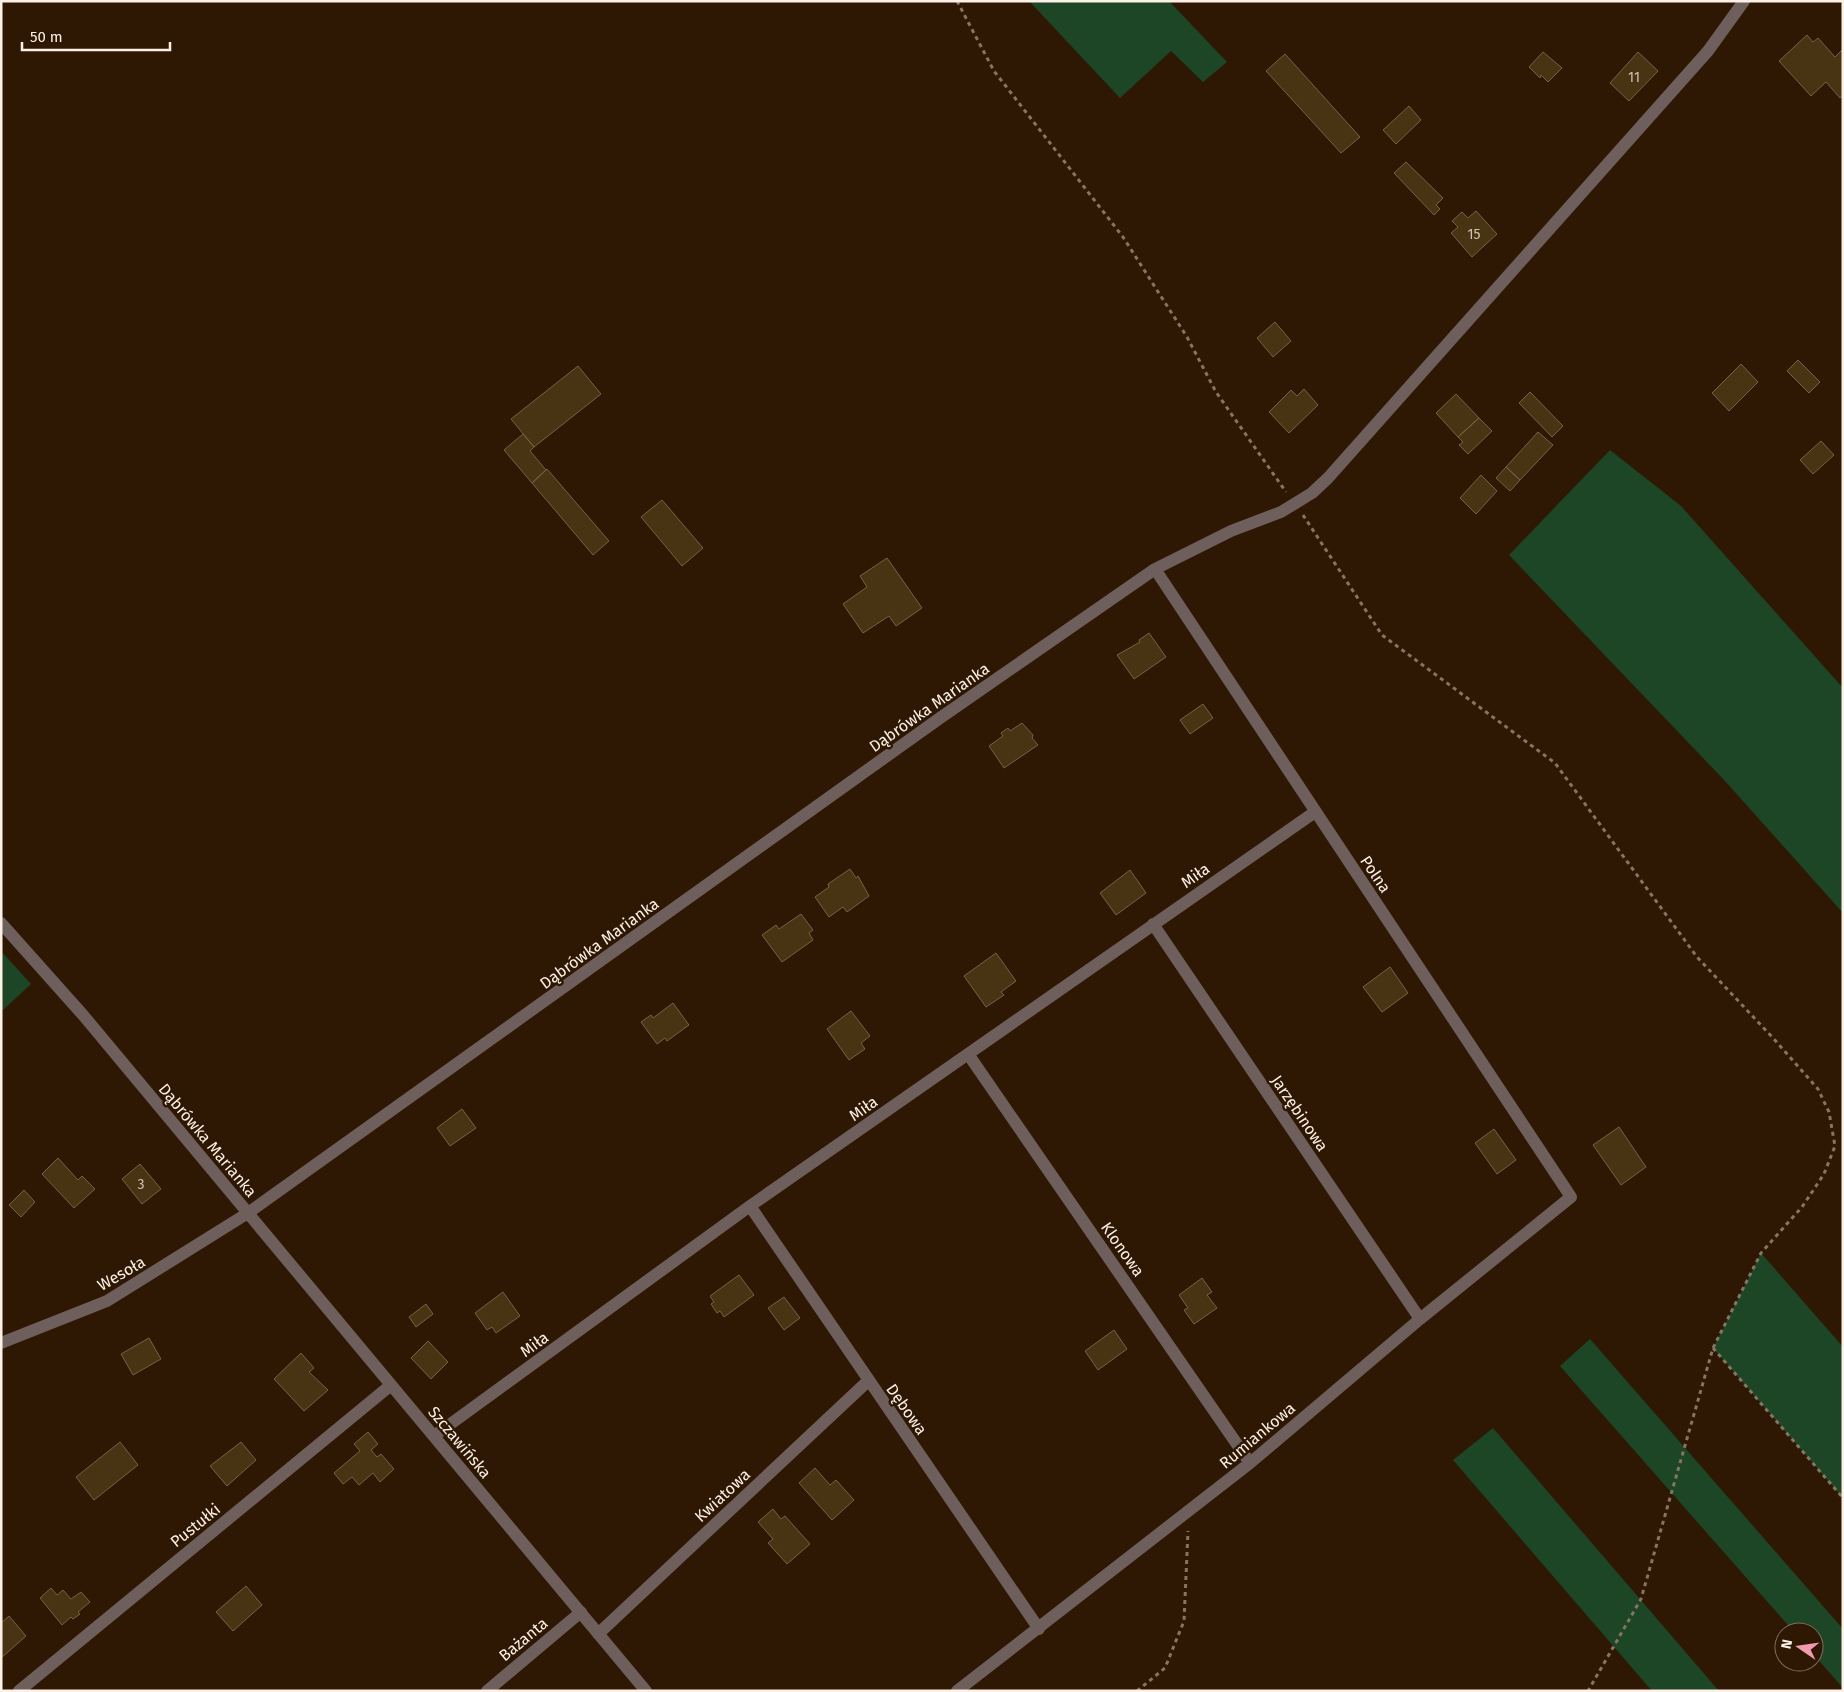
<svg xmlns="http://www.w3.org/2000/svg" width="1844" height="1692" font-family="'Fira Sans',sans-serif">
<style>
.green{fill:#1c4625}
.building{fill:#483412;stroke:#756346}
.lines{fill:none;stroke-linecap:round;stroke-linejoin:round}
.path{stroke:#877464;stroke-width:3;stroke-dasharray:4 4;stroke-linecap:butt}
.minor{stroke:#6f5f5c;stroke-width:12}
.labels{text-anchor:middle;stroke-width:5;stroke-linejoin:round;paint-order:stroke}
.number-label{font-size:14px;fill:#d0c1b1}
.street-label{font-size:16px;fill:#fdf0e6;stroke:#2e1803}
</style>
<rect width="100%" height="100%" fill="#2e1803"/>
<!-- green -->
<path class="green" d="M 1029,1 L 1169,1 L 1227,62 L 1203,82 L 1171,51 L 1120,98 Z
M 1610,450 L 1681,506 L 1843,688 L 1843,913 L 1725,781 L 1509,555 Z
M 1,951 L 31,984 L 3,1010 L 1,1008 Z
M 1761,1253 L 1843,1347 L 1843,1498 L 1713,1348 Z
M 1590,1339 L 1843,1629 L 1843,1688 L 1814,1655 L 1814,1632 L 1794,1632 L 1560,1366 Z
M 1493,1428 L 1719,1691 L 1652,1691 L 1453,1460 Z"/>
<!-- building -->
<path class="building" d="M 1807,35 L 1813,42 L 1818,38 L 1835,57 L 1843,49 L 1843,95 L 1840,98 L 1826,82 L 1811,96 L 1779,61 Z
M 1543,52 L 1562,68 L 1548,82 L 1541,75 L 1540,78 L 1529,67 Z
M 1638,52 L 1658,71 L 1629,101 L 1610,83 Z
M 1285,54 L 1360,137 L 1341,153 L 1266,71 Z
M 1409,106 L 1421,120 L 1396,144 L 1383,130 Z
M 1406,162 L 1443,198 L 1436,205 L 1440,209 L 1434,215 L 1394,173 Z
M 1476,211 L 1497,234 L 1472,257 L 1451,233 L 1458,227 L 1452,221 L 1462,212 L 1468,218 Z
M 1275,322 L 1291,341 L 1273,357 L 1257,338 Z
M 1798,360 L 1820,382 L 1809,393 L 1787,371 Z
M 1741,364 L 1758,382 L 1729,411 L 1712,393 Z
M 578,366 L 601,394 L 534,447 L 511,419 Z
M 1304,389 L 1318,405 L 1289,433 L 1269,412 L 1291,390 L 1297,396 Z
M 1530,392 L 1563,426 L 1552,437 L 1519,403 Z
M 1456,394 L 1479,418 L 1458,437 L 1436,413 Z
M 1479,418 L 1492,431 L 1468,454 L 1459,445 L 1463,442 L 1458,437 Z
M 1538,432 L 1553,445 L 1520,480 L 1506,467 Z
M 523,434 L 534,447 L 530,451 L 546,470 L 532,483 L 504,450 Z
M 1821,441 L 1834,455 L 1813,474 L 1800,460 Z
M 1506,467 L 1520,480 L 1510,491 L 1496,478 Z
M 547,469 L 609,541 L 593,555 L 532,483 Z
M 1481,475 L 1497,491 L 1476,514 L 1460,498 Z
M 662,500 L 703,548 L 682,566 L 641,517 Z
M 887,558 L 922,608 L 896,626 L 889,616 L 863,633 L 843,604 L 867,587 L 860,576 Z
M 1149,633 L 1166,657 L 1134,679 L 1117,655 L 1140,642 L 1139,640 Z
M 1203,704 L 1213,718 L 1190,734 L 1180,720 Z
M 1022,723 L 1033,735 L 1032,738 L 1038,745 L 1004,768 L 989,746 L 1003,736 L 1001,733 L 1008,728 L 1010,731 Z
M 850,869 L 856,878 L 858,876 L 869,896 L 847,912 L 843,907 L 829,917 L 815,897 L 829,887 L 828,884 Z
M 1130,870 L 1146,893 L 1116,915 L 1100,893 Z
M 801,914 L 813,930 L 809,933 L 813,940 L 782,962 L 762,935 L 776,925 L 779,929 Z
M 996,953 L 1016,981 L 1001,992 L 1004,995 L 986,1007 L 964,976 Z
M 1390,967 L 1408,993 L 1382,1012 L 1363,987 Z
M 673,1003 L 689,1025 L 667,1041 L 665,1038 L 657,1044 L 641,1022 L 651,1015 L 653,1018 Z
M 851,1011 L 870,1036 L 861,1043 L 865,1049 L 849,1060 L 827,1029 Z
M 462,1109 L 476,1128 L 450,1146 L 437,1128 Z
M 1619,1127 L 1646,1167 L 1621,1185 L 1593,1145 Z
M 1494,1129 L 1516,1160 L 1497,1174 L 1475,1143 Z
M 58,1158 L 78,1180 L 82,1176 L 95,1189 L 74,1208 L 42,1174 Z
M 140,1164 L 161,1189 L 142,1204 L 122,1179 Z
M 24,1190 L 35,1202 L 21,1217 L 9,1205 Z
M 739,1275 L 754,1295 L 724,1317 L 720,1311 L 717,1313 L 711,1304 L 714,1302 L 710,1296 Z
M 1202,1278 L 1212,1292 L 1207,1295 L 1217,1308 L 1194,1324 L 1184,1310 L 1188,1308 L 1179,1295 Z
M 503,1292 L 520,1316 L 496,1333 L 492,1327 L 487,1330 L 475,1313 Z
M 784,1297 L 800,1318 L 784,1330 L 768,1308 Z
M 426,1304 L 433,1314 L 416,1327 L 409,1317 Z
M 1114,1330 L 1127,1349 L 1098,1370 L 1085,1351 Z
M 149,1338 L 161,1359 L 133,1375 L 121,1354 Z
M 428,1341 L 448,1362 L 431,1379 L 411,1358 Z
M 301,1353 L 314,1368 L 309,1372 L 328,1390 L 304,1411 L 274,1379 Z
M 368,1432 L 378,1444 L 371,1450 L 377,1457 L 381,1454 L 394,1469 L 380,1482 L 373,1473 L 359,1485 L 352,1477 L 343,1484 L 334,1473 L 360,1451 L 354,1444 Z
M 120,1442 L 138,1465 L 94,1500 L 76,1477 Z
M 241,1442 L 256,1460 L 227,1486 L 210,1466 Z
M 815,1468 L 830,1485 L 836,1480 L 854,1500 L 832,1520 L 799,1483 Z
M 773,1509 L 781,1519 L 785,1516 L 810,1544 L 787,1564 L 768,1543 L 773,1539 L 758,1522 Z
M 246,1586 L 262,1605 L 233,1631 L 216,1612 Z
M 51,1588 L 57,1595 L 63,1590 L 71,1599 L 81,1592 L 90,1602 L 78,1612 L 80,1614 L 73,1619 L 71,1617 L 62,1625 L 40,1598 Z
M 9,1616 L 26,1636 L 1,1658 L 1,1623 Z"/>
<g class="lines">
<!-- path -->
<path class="path" d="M 957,1 L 994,71 L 1123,237 L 1187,337 L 1216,392 L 1286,492
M 1303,515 L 1382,635 L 1555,763 L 1697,957 L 1774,1039 L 1818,1089 L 1829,1112 L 1835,1146 L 1824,1174 L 1802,1207 L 1761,1253 L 1713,1348 L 1641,1599 L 1588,1691
M 1713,1348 L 1843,1498
M 1137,1691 L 1165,1668 L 1184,1621 L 1188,1531"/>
<!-- minor -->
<path class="minor" d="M 1,923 L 83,1015 L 646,1691
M 1153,924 L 1420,1319
M 968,1054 L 1250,1463
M 750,1206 L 1039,1629
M 1,1343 L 107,1301 L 248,1213 L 940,718 L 1155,569 L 1231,531 L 1281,512 L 1312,493 L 1328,478 L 1708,51 L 1744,1
M 434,1436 L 750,1206 L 1315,812
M 598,1634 L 868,1381
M 19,1691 L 391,1385
M 487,1691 L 581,1612
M 957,1691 L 1250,1463 L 1420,1319 L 1571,1197 L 1155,569"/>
</g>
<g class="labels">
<!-- number labels -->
<g class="number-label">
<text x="1634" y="82">11</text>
<text x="1474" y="239">15</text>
<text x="141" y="1189">3</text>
</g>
<!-- street labels -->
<g class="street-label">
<text transform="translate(929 707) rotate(-35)" y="6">Dąbrówka Marianka</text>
<text transform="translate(1376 874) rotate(56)" y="6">Polna</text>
<text transform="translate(1195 875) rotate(-35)" y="6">Miła</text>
<text transform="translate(599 943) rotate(-36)" y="6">Dąbrówka Marianka</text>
<text transform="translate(863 1108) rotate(-35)" y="6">Miła</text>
<text transform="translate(1300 1113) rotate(56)" y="6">Jarzębinowa</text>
<text transform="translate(208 1140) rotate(50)" y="6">Dąbrówka Marianka</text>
<text transform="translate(1123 1249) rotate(55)" y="6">Klonowa</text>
<text transform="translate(121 1273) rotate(-30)" y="6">Wesoła</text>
<text transform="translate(534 1344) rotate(-36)" y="6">Miła</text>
<text transform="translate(907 1409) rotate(55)" y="6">Dębowa</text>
<text transform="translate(1257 1435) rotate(-40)" y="6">Rumiankowa</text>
<text transform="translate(460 1442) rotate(50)" y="6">Szczawińska</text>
<text transform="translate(722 1495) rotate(-43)" y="6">Kwiatowa</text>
<text transform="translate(195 1525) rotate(-39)" y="6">Pustułki</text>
<text transform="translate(523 1639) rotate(-40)" y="6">Bażanta</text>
</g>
</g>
<!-- border -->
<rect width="1844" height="1692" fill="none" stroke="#fdf0e6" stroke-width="5"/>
<!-- north arrow -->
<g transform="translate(1799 1647) rotate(283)"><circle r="24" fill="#2e1803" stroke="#816e5e"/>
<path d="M0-4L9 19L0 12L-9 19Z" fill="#f29aae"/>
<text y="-8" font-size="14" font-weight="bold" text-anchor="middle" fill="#fdf0e6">N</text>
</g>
<!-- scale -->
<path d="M22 42v8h148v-8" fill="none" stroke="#fdf0e6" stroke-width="2.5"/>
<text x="30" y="42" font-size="15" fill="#fdf0e6" stroke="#2e1803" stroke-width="4" paint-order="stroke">50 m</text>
</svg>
